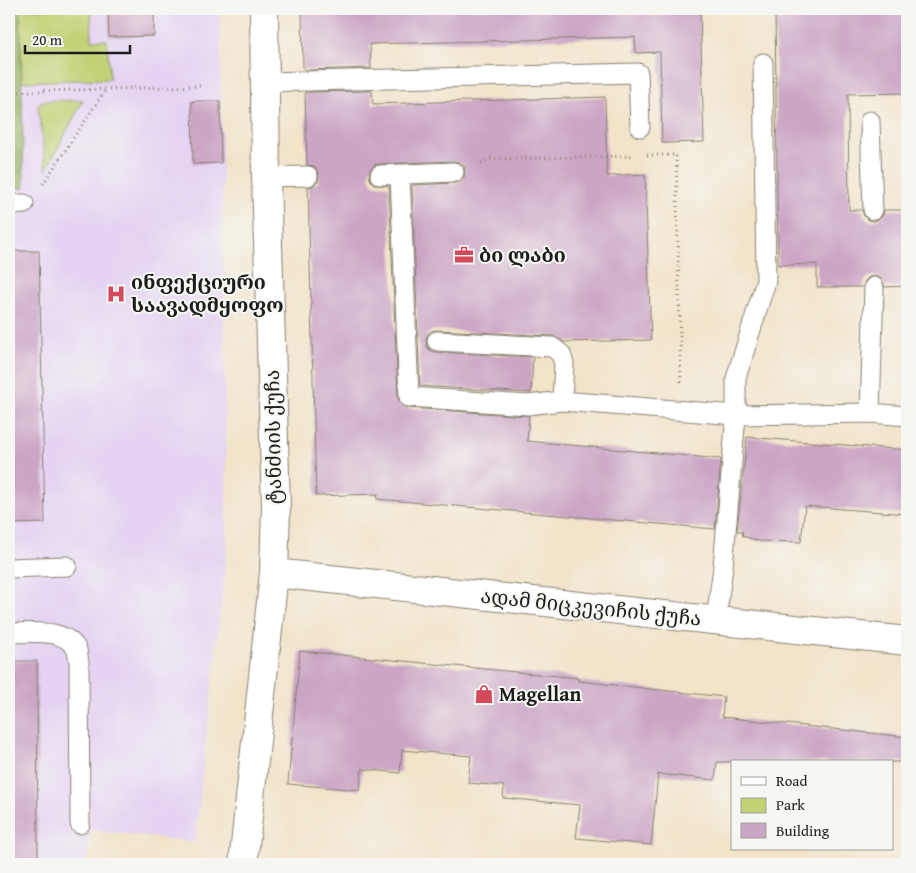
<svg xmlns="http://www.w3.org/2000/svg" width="916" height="873" font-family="'Gentium Book Plus','Noto Serif Georgian',serif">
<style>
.built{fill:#e4d3f2}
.green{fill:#c1d173;stroke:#6e7648}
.forest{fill:#98b365;stroke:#5a6840}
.building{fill:#cba5c4}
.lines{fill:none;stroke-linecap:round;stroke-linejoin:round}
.service-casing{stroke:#878072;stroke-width:21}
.minor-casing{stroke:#878072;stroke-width:30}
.secondary-casing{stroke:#878072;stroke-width:30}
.path{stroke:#878072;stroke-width:3;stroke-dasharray:1 4;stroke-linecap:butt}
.service{stroke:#fff;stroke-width:19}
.minor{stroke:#fff;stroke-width:28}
.secondary{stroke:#fff;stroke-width:28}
.labels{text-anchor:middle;stroke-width:4;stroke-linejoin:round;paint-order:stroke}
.poi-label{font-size:20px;font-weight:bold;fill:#1c1c1c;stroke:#f6f6f2;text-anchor:start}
.street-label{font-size:20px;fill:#1c1c1c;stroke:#f6f6f2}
</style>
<rect width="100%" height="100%" fill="#f6f6f2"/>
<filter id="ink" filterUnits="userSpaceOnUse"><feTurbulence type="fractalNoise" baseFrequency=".02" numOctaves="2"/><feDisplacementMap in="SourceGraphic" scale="10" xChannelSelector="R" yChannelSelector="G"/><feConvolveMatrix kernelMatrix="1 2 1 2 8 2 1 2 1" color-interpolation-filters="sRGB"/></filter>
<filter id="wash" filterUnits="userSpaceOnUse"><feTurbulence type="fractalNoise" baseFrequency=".0096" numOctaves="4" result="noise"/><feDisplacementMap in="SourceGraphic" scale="20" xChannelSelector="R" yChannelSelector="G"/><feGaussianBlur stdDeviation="1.12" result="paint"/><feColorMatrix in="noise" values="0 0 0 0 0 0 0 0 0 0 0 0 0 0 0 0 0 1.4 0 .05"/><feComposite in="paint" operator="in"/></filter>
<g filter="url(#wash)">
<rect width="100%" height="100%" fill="#f2e3c9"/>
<!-- built -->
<path class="built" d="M 9,9 L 220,9 L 227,548 L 195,842 L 90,830 L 86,864 L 9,864 Z"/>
<!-- green -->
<path class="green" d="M 20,9 L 91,9 L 92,40 L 107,40 L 110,79 L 22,82 Z
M 83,100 L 46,170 L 38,106 L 42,101 Z"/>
<!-- forest -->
<path class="forest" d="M 9,9 L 20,9 L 24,188 L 9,189 Z"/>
<g id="blocks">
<!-- building -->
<path class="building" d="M 108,9 L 154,9 L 154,36 L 109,37 Z
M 302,9 L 700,9 L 704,142 L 662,143 L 660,52 L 636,53 L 635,37 L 370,44 L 371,68 L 305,70 L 303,68 Z
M 775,9 L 907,9 L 907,93 L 848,94 L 849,210 L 862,210 L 864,216 L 868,220 L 873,221 L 879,219 L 883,215 L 884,210 L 907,210 L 907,286 L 885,287 L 880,278 L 874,276 L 869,277 L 865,281 L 863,287 L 817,287 L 817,264 L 778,265 Z
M 372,91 L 373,104 L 605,97 L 607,176 L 645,174 L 651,340 L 564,342 L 553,336 L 437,330 L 431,331 L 427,335 L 426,340 L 427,347 L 431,351 L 436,352 L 533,357 L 531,393 L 420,386 L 412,185 L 455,183 L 460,182 L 464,178 L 465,171 L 464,166 L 460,162 L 454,161 L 379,164 L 374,165 L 370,169 L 369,176 L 371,181 L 375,185 L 389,186 L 398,398 L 403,406 L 408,408 L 529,416 L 527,441 L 721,459 L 715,529 L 377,499 L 378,494 L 316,496 L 308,187 L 313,186 L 318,182 L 319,175 L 317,170 L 314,166 L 307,165 L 305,92 Z
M 192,101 L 220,101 L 221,163 L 193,164 Z
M 9,251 L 39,251 L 45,523 L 9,524 Z
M 747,437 L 907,450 L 907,514 L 805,506 L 801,542 L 758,541 L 743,536 L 742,531 L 737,531 Z
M 300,651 L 578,678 L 578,681 L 724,697 L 722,717 L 907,737 L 907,762 L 717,762 L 715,780 L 658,774 L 651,845 L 576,838 L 580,805 L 503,798 L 504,786 L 468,783 L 471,756 L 402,750 L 400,773 L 362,769 L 360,790 L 288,784 Z
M 9,661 L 37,661 L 38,864 L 9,864 Z"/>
</g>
</g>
<g filter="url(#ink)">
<use href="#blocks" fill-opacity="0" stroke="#878072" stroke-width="1"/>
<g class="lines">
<!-- service casing -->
<g class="service-casing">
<path id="service" d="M 265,82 L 638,73 L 640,127
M 870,121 L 873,210
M 400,174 L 409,397 L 528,405 L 562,401 L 736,415 L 736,378 L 766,281 L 763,63
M 380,175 L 454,172
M 266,177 L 308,176
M 9,205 L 24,204
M 437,341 L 552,347 L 561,354 L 564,364 L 562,401
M 870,413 L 874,287
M 9,568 L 67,566
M 716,620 L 723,567 L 736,415 L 870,413 L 907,416
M 9,633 C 29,633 65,627 77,650 C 78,653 78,658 79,662 L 80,824"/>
</g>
<!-- minor casing -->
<g class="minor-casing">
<path id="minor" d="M 243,864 L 274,573"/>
</g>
<!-- secondary casing -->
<g class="secondary-casing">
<path id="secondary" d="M 264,9 L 266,177 L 276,507 L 274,573 L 907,641"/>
</g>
<!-- path -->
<path class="path" d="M 9,92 L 200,86
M 647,155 L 676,155 L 681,382
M 481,163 L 491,159 L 634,156
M 43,184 L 106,89"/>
<!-- service -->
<use href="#service" class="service"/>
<!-- minor -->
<use href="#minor" class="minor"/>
<!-- secondary -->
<use href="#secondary" class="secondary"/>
</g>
</g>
<!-- icons -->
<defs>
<g id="office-bare" transform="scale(1.5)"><path d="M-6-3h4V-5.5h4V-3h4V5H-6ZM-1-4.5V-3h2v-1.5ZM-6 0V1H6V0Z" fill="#d1495b" stroke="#f6f6f2" stroke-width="2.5" paint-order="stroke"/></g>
<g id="hospital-bare" transform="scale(1.5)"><path d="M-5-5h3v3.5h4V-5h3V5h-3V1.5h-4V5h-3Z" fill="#d1495b" stroke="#f6f6f2" stroke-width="2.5" paint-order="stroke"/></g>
<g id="shop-bare" transform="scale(1.5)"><path d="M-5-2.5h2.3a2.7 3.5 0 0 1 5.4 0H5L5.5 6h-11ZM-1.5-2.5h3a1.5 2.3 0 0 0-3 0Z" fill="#d1495b" stroke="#f6f6f2" stroke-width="2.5" paint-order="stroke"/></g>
</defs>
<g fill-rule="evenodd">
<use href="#office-bare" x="464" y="255"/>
<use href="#hospital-bare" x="116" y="294"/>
<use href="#shop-bare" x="484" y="694"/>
</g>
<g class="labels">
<!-- poi labels -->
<g class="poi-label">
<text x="479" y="262">ბი ლაბი</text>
<text x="131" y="289">ინფექციური<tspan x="131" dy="23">საავადმყოფო</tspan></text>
<text x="499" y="701">Magellan</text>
</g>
<!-- street labels -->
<g class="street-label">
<text transform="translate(273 437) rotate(-91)" y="7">ტანძიის ქუჩა</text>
<text transform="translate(591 607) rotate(6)" y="7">ადამ მიცკევიჩის ქუჩა</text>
</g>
</g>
<!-- margin -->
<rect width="916" height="873" fill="none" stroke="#f6f6f2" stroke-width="30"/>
<!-- legend -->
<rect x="731" y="760" width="162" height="90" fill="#f6f6f2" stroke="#9f9f9c"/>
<rect x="741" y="777" width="25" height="8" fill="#ffffff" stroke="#9f9f9c"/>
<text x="776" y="786" font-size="15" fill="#1c1c1c">Road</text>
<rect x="741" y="798" width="25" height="15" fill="#c1d173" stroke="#9f9f9c"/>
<text x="776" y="810" font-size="15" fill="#1c1c1c">Park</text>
<rect x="741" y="823" width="25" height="15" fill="#cba5c4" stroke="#9f9f9c"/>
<text x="776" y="836" font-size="15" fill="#1c1c1c">Building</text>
<!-- scale -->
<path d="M25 45v8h105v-8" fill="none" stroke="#1c1c1c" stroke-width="2.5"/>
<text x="32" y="45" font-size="15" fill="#1c1c1c" stroke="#f6f6f2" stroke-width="4" paint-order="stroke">20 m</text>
</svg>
